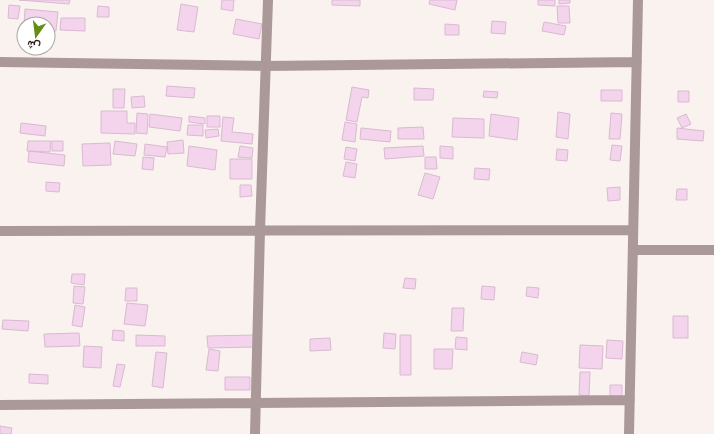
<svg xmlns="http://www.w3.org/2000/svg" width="714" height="434" font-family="'Varela Round',Vazirmatn,sans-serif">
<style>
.building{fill:#f4d4ec;stroke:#d9bad1}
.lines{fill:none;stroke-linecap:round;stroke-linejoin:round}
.street{stroke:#ab9999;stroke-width:10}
</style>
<rect width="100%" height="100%" fill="#f9f2ef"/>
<!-- building -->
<path class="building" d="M 19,0 L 70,0 L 69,4 Z
M 222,0 L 234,0 L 233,11 L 221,9 Z
M 332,0 L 360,0 L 360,6 L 332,5 Z
M 430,0 L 457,0 L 455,10 L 429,4 Z
M 538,0 L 555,0 L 555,6 L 538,5 Z
M 559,0 L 570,0 L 570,3 L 559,4 Z
M 181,4 L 198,7 L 194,32 L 177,30 Z
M 9,5 L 20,6 L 18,19 L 8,18 Z
M 98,6 L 109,7 L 109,17 L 97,17 Z
M 557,6 L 569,6 L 570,23 L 558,23 Z
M 25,9 L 58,12 L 56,31 L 48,31 L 48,24 L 24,24 Z
M 61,18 L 85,18 L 85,31 L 60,30 Z
M 236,19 L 262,24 L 259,39 L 233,34 Z
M 492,21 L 506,22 L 505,34 L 491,33 Z
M 544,22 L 566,26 L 564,35 L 542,31 Z
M 445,24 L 459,25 L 459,35 L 445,35 Z
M 167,86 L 195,88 L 194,98 L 166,96 Z
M 352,87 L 369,90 L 368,98 L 362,97 L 357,122 L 346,120 Z
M 414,88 L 434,89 L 433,100 L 414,100 Z
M 113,89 L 125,89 L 124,108 L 113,108 Z
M 601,90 L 622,90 L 622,101 L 601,101 Z
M 484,91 L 498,92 L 497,98 L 483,97 Z
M 678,91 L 689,91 L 689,102 L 678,102 Z
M 144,96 L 145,107 L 132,108 L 131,97 Z
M 101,111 L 127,111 L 127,123 L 135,123 L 135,134 L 101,133 Z
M 558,112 L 570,114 L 568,139 L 556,137 Z
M 137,113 L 148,114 L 147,134 L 136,133 Z
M 611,113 L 622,114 L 620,139 L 609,139 Z
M 150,114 L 182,118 L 180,131 L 149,127 Z
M 491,114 L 519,118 L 517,140 L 489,136 Z
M 686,114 L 691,124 L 682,128 L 677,118 Z
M 189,116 L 205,118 L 205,124 L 189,122 Z
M 207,116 L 220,116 L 220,127 L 207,127 Z
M 223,117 L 234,118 L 232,132 L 253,134 L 252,144 L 221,141 Z
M 453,118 L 484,119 L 484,138 L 452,137 Z
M 345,122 L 357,124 L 355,142 L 342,140 Z
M 21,123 L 46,126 L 45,136 L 20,133 Z
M 188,125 L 203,125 L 203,136 L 187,135 Z
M 423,127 L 424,139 L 398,139 L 398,128 Z
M 361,128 L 391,131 L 390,142 L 360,139 Z
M 677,128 L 704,131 L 703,141 L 677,139 Z
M 218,129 L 219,136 L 206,138 L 205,130 Z
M 183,140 L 184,153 L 168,154 L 167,142 Z
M 28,141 L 51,141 L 50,152 L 27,151 Z
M 52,141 L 63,141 L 63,151 L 52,151 Z
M 115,141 L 137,144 L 135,156 L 113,154 Z
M 110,143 L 111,165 L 83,166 L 82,144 Z
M 145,144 L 167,147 L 165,157 L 144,155 Z
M 612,145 L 622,146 L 620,161 L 610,160 Z
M 189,146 L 217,150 L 215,170 L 187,166 Z
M 240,146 L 253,148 L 252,158 L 238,157 Z
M 423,146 L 424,156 L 385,159 L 384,148 Z
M 440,146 L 453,147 L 453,159 L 440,158 Z
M 346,147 L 357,149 L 355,161 L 344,159 Z
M 557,149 L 568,150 L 567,161 L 556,160 Z
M 29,151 L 65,155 L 64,166 L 28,162 Z
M 143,157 L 154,158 L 153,170 L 142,169 Z
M 425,157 L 436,157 L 437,169 L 425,169 Z
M 230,159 L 252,159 L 252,179 L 230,179 Z
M 346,162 L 357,164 L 355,178 L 343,176 Z
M 475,168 L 490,169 L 489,180 L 474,179 Z
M 425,173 L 440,177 L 433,199 L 418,195 Z
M 46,182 L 60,183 L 59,192 L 46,191 Z
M 240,185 L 251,185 L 252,196 L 240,197 Z
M 620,187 L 620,200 L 608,201 L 607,188 Z
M 677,189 L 687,189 L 687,200 L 676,200 Z
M 72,274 L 85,274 L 84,285 L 71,283 Z
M 405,278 L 416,279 L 415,289 L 403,288 Z
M 74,286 L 85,287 L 83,304 L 73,303 Z
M 482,286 L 495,287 L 494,300 L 481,299 Z
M 527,287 L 539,288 L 538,298 L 526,296 Z
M 126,288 L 137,288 L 137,301 L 125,301 Z
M 127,303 L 148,305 L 145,326 L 124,324 Z
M 75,305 L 85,307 L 82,327 L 72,325 Z
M 452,308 L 464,308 L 463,331 L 451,331 Z
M 673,316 L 688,316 L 688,338 L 673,338 Z
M 3,320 L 29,321 L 28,331 L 2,329 Z
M 113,330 L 124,331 L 124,341 L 112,340 Z
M 79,333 L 80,346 L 45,347 L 44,334 Z
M 384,333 L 396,334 L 395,349 L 383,348 Z
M 136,335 L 165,336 L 165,346 L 136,346 Z
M 256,335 L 257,347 L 208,348 L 207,336 Z
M 400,335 L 411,335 L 411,375 L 400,375 Z
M 456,337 L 467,338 L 467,350 L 455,349 Z
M 330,338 L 331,350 L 310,351 L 310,339 Z
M 607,340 L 623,341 L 622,359 L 606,358 Z
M 580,345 L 603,346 L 602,369 L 579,368 Z
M 84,346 L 102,347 L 101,368 L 83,367 Z
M 209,349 L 220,351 L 218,371 L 206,370 Z
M 434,349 L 453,349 L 452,369 L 434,369 Z
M 156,352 L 167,353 L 163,388 L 152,386 Z
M 522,352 L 538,355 L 536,365 L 520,362 Z
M 117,364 L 125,365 L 120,387 L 113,386 Z
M 580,372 L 590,372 L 589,396 L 579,395 Z
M 29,374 L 48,375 L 48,384 L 29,383 Z
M 225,377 L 250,377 L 250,390 L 225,390 Z
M 610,385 L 622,385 L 622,396 L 610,396 Z
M 0,426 L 12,428 L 11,434 L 0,434 Z"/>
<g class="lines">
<!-- street -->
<path class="street" d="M 0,62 L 265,66 L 637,62
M 0,231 L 633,230
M 633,250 L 714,250
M 0,405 L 630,400
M 255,434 L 260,230 L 268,0
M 629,434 L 638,0"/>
</g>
<!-- north arrow -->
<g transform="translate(36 36) rotate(194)"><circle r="19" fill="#ffffff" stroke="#aaa5a3"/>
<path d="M0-3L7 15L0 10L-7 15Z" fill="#658c17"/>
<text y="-6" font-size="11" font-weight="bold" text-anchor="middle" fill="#2b1e18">ش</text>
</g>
</svg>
